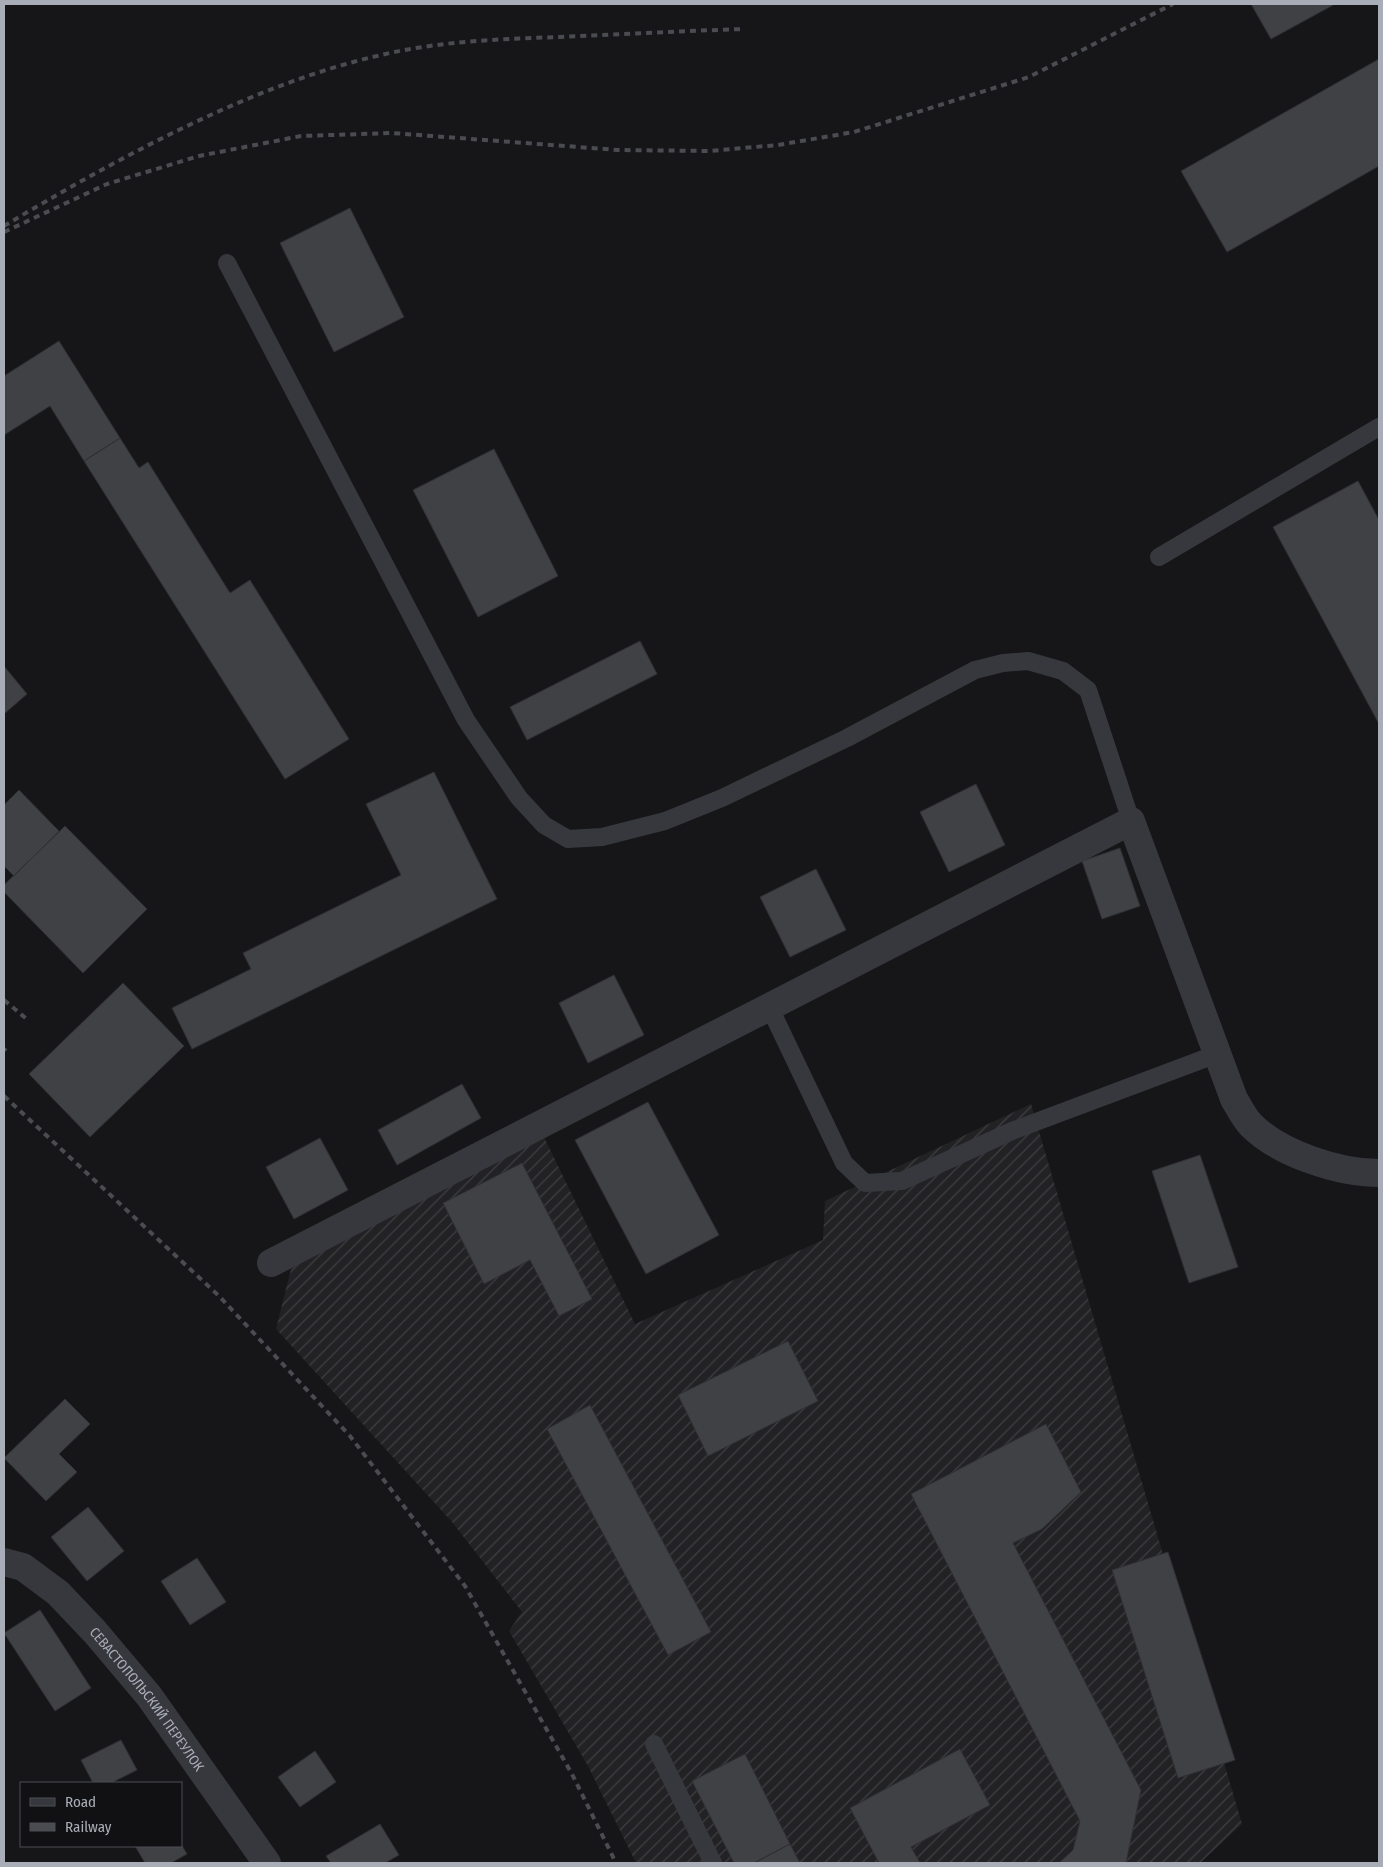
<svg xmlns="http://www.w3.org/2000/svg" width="1383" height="1867" font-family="'Fira Sans Condensed',sans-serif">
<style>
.industrial{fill:url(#industrial-furrows)}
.building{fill:#404145;stroke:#303034}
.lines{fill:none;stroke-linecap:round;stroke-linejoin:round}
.lane{stroke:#37383d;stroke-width:18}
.street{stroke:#37383d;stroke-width:28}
.rail{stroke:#4a4c52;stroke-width:4;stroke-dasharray:6 5;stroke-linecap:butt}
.labels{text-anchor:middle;stroke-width:4;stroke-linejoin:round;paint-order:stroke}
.street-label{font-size:14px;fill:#a8adb8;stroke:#111113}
</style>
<defs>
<pattern id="industrial-furrows" width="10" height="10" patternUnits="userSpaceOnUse" patternTransform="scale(1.25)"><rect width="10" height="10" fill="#222225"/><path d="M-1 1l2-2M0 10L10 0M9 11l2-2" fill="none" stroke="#3f3f43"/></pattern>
</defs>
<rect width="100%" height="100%" fill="#161618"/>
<!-- industrial -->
<path class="industrial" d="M 1031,1104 L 1242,1824 L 1200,1863 L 636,1863 L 588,1766 L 509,1631 L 522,1612 L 452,1522 L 276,1329 L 293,1261 L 541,1131 L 635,1324 L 823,1240 L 825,1201 Z"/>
<!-- building -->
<path class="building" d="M 1251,4 L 1335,4 L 1271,39 Z
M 1379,59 L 1379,166 L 1227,252 L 1181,171 Z
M 350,208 L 404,317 L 334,352 L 280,243 Z
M 59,341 L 120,438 L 84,461 L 50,406 L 4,435 L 4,376 Z
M 120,438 L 139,468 L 148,462 L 230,593 L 250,580 L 349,739 L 285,779 L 84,461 Z
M 494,449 L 558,576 L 478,617 L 413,490 Z
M 1358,481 L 1379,520 L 1379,724 L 1273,527 Z
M 640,641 L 657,674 L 527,740 L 510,707 Z
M 4,666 L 27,694 L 4,714 Z
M 434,772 L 497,899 L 192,1049 L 172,1008 L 251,969 L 243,953 L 401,875 L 366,804 Z
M 976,784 L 1005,845 L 949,872 L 920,812 Z
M 19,790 L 59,831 L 14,876 L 4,866 L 4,805 Z
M 65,826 L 147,909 L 83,973 L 4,892 L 4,885 Z
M 1120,848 L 1140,906 L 1102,919 L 1082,861 Z
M 816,869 L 846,930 L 790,957 L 760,897 Z
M 614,975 L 644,1035 L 588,1063 L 559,1003 Z
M 123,983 L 184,1046 L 90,1137 L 29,1074 Z
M 462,1084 L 481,1118 L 397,1165 L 378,1130 Z
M 648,1102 L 719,1235 L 646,1274 L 575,1140 Z
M 320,1138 L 348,1190 L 294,1219 L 266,1167 Z
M 1200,1155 L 1238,1267 L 1189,1283 L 1152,1171 Z
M 522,1163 L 592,1299 L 559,1316 L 530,1260 L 484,1284 L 443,1203 Z
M 788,1341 L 818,1401 L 708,1456 L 678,1395 Z
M 65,1399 L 90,1424 L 59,1454 L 77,1472 L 46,1501 L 4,1458 Z
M 590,1405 L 711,1632 L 668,1655 L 547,1429 Z
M 1046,1424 L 1081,1492 L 1042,1529 L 1013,1543 L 1141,1790 L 1126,1863 L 1059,1863 L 1073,1850 L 1080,1821 L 911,1494 Z
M 88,1507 L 124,1551 L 87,1581 L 51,1537 Z
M 1168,1552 L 1235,1760 L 1178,1778 L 1112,1570 Z
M 197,1558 L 226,1602 L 190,1625 L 161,1581 Z
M 40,1610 L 91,1688 L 55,1711 L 4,1633 Z
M 121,1740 L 137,1770 L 111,1783 L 93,1783 L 81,1760 Z
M 960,1749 L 990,1805 L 911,1847 L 920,1863 L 879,1863 L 850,1808 Z
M 315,1751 L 336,1782 L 300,1807 L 278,1777 Z
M 745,1754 L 790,1844 L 754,1863 L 734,1863 L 692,1781 Z
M 380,1824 L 399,1855 L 385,1863 L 331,1863 L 326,1856 Z
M 181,1844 L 187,1854 L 171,1863 L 145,1863 L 135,1846 Z
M 790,1844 L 800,1863 L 754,1863 Z"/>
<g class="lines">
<!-- lane -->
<path class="lane" d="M 227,263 L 466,720 L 519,798 L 544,825 L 568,839 L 602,837 L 665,821 L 722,798 L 847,738 L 975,670 L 1003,663 L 1028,661 L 1063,671 L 1088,690 L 1131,821
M 1159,557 L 1379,427
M 769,1006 L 844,1163 L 865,1183 L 902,1181 L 1012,1131 L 1217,1054
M 654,1744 L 713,1863"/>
<!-- street -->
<g class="street">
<path d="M 271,1263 L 1131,821 L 1234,1099 C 1239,1107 1244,1118 1251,1125 C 1280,1154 1339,1173 1379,1173"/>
<path id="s1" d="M 4,1562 L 23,1567 L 58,1593 L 95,1632 L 149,1696 L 267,1863"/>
</g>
<!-- rail -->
<path class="rail" d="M 4,226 C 116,159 253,84 381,55 C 440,41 501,39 560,37 C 622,34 683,31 745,29
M 4,232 L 107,184 L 199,156 L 301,136 L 392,133 L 618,150 L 709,151 L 778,145 L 854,132 L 1029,77 L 1173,4
M 4,1000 L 29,1021
M 4,1049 L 6,1051
M 4,1096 L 219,1296 L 350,1436 L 465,1586 L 572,1774 L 616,1863"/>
</g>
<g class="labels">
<!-- street labels -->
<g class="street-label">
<text dy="5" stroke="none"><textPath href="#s1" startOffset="202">СЕВАСТОПОЛЬСКИЙ ПЕРЕУЛОК</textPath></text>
</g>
</g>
<!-- border -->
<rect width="1383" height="1867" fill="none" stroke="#a8adb8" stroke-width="10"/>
<!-- legend -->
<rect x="20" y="1782" width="162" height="65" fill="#111113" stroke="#4d4f55"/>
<rect x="30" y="1798" width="25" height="8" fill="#37383d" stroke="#4d4f55"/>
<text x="65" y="1807" font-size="15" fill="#a8adb8">Road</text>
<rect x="30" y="1823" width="25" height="8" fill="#4a4c52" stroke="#4d4f55"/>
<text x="65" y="1832" font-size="15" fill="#a8adb8">Railway</text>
</svg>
